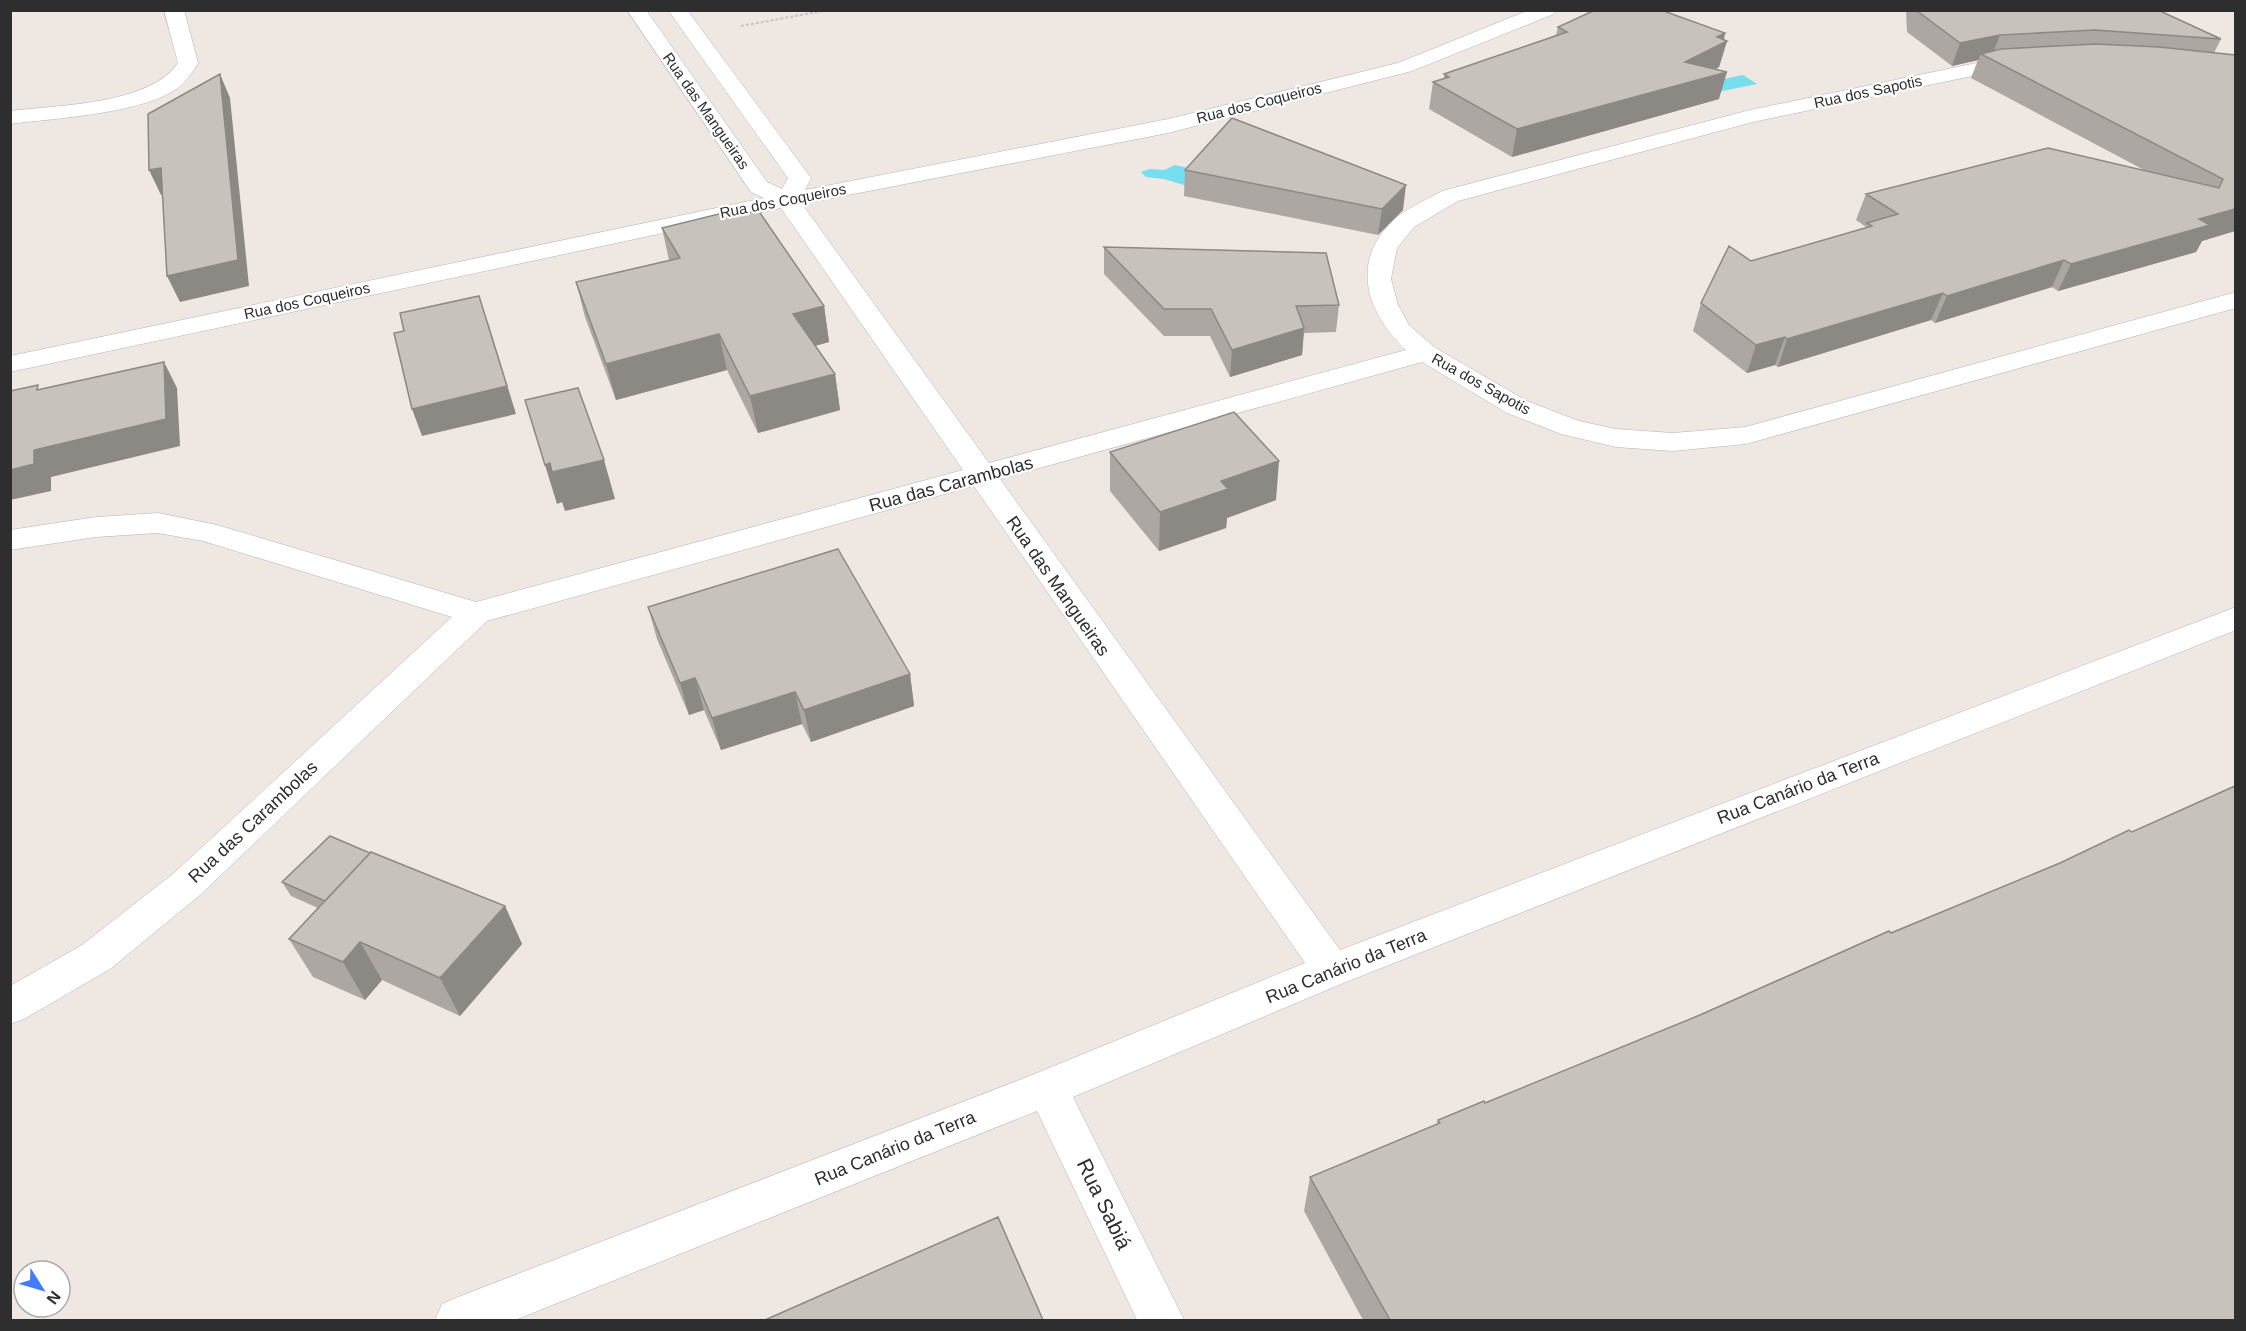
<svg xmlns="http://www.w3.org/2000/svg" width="2246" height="1331" font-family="Helvetica,sans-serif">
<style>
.water{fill:#76deef}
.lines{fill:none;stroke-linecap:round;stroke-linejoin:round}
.minor-casing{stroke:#b1b5be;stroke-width:1}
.path{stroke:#c4c4c4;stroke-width:2;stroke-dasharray:3 2;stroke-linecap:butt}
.minor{fill:#fff;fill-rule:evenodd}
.wall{fill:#aca7a2}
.shaded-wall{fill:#8c8884}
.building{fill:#c8c2bc;stroke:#8c8884;stroke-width:1.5}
.labels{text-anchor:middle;stroke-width:4.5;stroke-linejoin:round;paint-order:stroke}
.far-street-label{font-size:15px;fill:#2e2e2e;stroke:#fff}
.street-label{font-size:18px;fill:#2e2e2e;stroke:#fff}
.near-street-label{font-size:21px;fill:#2e2e2e;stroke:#fff}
</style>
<rect width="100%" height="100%" fill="#efe7e1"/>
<!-- water -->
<path class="water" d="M 1743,75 L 1757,84 L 1718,92 L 1699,84 Z
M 1175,165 L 1188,168 L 1187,186 L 1164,179 L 1146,177 L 1141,172 L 1150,169 L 1164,170 Z"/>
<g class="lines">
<!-- minor casing -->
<g class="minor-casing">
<path id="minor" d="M 164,10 L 184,10 L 198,63 C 193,72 186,81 178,88 C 141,114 56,118 10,124 L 10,111 C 57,105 150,105 178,63 Z
M 627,10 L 646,10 L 767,182 L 782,189 L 788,178 L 668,10 L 687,10 L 811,178 L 805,190 L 1168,119 L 1398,63 L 1529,10 L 1556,10 L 1554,14 L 1412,71 L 1168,133 L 802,204 L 989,463 L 1406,350 C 1365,311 1349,259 1397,217 C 1410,207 1428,199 1442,191 L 1750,110 L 1991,60 L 2020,58 L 2027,60 L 2030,64 L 2027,68 L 1991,72 L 1753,122 L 1458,201 L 1414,227 L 1397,248 L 1391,279 L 1398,305 L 1409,325 L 1434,347 L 1527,401 L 1579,421 L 1616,429 L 1673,433 L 1745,427 L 2236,292 L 2236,308 L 1746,444 L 1673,451 L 1616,447 L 1561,434 L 1507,413 L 1422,362 L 1000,479 L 1340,950 L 2236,607 L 2236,630 L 1346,982 L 1073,1097 L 1184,1320 L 1137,1320 L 1037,1111 L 515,1320 L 435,1320 L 442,1304 L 458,1297 L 1032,1075 L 1305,963 L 974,486 L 487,621 L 200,895 L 110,969 L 24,1019 L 10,1024 L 10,986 L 82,945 L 174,873 L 452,617 L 203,541 L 158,533 L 96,537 L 10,550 L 10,530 L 96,517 L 158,513 L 217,525 L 476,602 L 963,470 L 781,208 L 10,372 L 10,356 L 764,198 L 751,192 Z"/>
</g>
<!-- path -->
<path class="path" d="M 741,26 L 828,10"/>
<!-- minor -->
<use href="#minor" class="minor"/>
</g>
<!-- wall -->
<path class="wall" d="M 1906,10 L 2158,10 L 2221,39 L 2214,53 L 2235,55 L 2235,231 L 2202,241 L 2196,252 L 2058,291 L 2052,287 L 1935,323 L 1931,320 L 1778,367 L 1775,365 L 1747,373 L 1693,331 L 1701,303 L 1751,261 L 1866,228 L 1866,227 L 1856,220 L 1866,194 L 2144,170 L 1971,78 L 1978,60 L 1952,66 L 1907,32 Z
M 1558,27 L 1725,33 L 1724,40 L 1727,41 L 1719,67 L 1716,69 L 1719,99 L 1512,157 L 1429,109 L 1433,82 L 1444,79 L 1444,74 L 1556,35 Z
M 1185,170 L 1403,210 L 1378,235 L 1184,196 Z
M 662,228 L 824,306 L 829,342 L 815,346 L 835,374 L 840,410 L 758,433 L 727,370 L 616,400 L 585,317 L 576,282 L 669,260 Z
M 1104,247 L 1339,305 L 1336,332 L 1304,333 L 1302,355 L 1230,377 L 1210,336 L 1164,336 L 1104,274 Z
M 1110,452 L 1276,500 L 1227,518 L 1226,528 L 1159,551 L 1110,491 Z
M 648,607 L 910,674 L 914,706 L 811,742 L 802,724 L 721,750 L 704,710 L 689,715 L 657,639 Z
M 370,853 L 505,906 L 522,944 L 460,1016 L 382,980 L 365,1000 L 313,977 L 289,939 L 318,908 L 291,896 L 282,882 Z
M 1485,1103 L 2235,1320 L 1363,1320 L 1304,1211 L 1310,1177 L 1436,1125 L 1438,1120 Z"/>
<!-- shaded-wall -->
<path class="shaded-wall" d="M 1725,33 L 1723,43 L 1727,41 L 1719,67 L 1694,81 L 1727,72 L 1719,99 L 1512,157 L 1517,129 L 1685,62 L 1717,37 Z
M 2000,35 L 1991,58 L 1981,54 L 1978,60 L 1952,66 L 1960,43 Z
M 220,74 L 230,98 L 249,286 L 180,302 L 167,276 Z
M 161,168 L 173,193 L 161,195 L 149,170 Z
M 1406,185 L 1403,210 L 1378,235 L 1382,209 Z
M 2235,209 L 2235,231 L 2202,241 L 2196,252 L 2058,291 L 2071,264 L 2199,219 Z
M 2064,260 L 2052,287 L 1935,323 L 1947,296 Z
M 1943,293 L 1931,320 L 1778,367 L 1787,339 Z
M 824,306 L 829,342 L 799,350 L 793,314 Z
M 488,323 L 516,414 L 422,436 L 412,409 Z
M 1304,328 L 1302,355 L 1230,377 L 1232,350 Z
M 719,334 L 727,370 L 616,400 L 606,364 Z
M 1785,337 L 1775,365 L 1747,373 L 1756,345 Z
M 164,362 L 177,388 L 180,446 L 51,477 L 51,491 L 10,500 L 10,470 L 34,450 Z
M 835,374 L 840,410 L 758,433 L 750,396 Z
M 604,460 L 615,499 L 565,511 L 562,502 L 557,504 L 545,465 L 550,463 Z
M 1279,461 L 1276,500 L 1227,518 L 1226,528 L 1159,551 L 1160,512 L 1221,481 Z
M 910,674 L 914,706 L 811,742 L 804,710 Z
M 695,678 L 704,710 L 689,715 L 680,683 Z
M 795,692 L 802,724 L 721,750 L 712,718 Z
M 505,906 L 522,944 L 460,1016 L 440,978 Z
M 360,942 L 382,980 L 365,1000 L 343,962 Z"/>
<!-- building -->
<path class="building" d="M 1595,10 L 1661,10 L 1725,33 L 1717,37 L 1727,41 L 1685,62 L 1727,72 L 1517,129 L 1433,82 L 1449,77 L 1444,74 L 1567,32 L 1558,27 Z
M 1916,10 L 2158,10 L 2221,39 L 2095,30 L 2000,35 L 1960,43 Z
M 2096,44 L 2159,47 L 2235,55 L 2235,209 L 2199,219 L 2210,225 L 2071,264 L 2064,260 L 1947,296 L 1943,293 L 1787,339 L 1785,337 L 1756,345 L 1701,303 L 1729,246 L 1751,261 L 1872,226 L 1867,223 L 1898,214 L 1866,194 L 2048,148 L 2219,188 L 2223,179 L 1981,54 L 2001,49 Z
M 220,74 L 238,260 L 167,276 L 161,168 L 149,170 L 148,114 Z
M 1232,118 L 1406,185 L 1382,209 L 1185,170 Z
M 735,210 L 739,215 L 758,210 L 824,306 L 793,314 L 835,374 L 750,396 L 719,334 L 606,364 L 576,282 L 680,258 L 662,228 Z
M 1104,247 L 1326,253 L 1339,305 L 1296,306 L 1304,328 L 1232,350 L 1211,309 L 1164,309 Z
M 479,296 L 507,386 L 412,409 L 394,333 L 404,331 L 400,313 Z
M 164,362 L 166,419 L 34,450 L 34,464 L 10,470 L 10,391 L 38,385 L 37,390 Z
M 578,388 L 604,460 L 552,472 L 550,463 L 545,465 L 525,400 Z
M 1234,412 L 1279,461 L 1221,481 L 1228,489 L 1160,512 L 1110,452 Z
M 838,549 L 910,674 L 804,710 L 795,692 L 712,718 L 695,678 L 680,683 L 648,607 Z
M 2235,786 L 2235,1320 L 1390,1320 L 1310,1177 L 1440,1123 L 1438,1120 L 1484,1101 L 1485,1103 L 1700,1015 L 1889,931 L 1891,933 L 2060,863 L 2129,830 L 2132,832 Z
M 330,836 L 370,853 L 325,901 L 282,882 Z
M 371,852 L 505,906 L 440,978 L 360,942 L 343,962 L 289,939 Z
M 998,1217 L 1043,1320 L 765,1320 Z"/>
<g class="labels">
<!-- far-street labels -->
<g class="far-street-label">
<text transform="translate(1868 92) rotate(-12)" y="5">Rua dos Sapotis</text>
<text transform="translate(1259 103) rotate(-14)" y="5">Rua dos Coqueiros</text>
<text transform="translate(706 111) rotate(55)" y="5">Rua das Mangueiras</text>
<text transform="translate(783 201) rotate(-11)" y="5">Rua dos Coqueiros</text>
<text transform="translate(307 301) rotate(-12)" y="5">Rua dos Coqueiros</text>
<text transform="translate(1481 384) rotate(29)" y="5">Rua dos Sapotis</text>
</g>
<!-- street labels -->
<g class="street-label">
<text transform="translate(951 484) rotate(-15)" y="6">Rua das Carambolas</text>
<text transform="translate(1058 586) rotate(55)" y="6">Rua das Mangueiras</text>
<text transform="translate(1798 788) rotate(-21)" y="6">Rua Canário da Terra</text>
<text transform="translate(253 822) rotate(-43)" y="6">Rua das Carambolas</text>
<text transform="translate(1346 966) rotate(-22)" y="6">Rua Canário da Terra</text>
<text transform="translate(895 1148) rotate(-22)" y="6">Rua Canário da Terra</text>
</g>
<!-- near-street labels -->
<g class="near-street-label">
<text transform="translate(1104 1204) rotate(64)" y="7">Rua Sabiá</text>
</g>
</g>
<!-- border -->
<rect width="2246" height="1331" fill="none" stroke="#2e2e2e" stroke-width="24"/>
<!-- north arrow -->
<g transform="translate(42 1289) rotate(127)"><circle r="28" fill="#ffffff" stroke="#ababab" stroke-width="1.5"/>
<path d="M0-4.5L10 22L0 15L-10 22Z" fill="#437cf9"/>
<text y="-9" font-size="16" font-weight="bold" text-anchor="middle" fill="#2e2e2e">N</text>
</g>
</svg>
